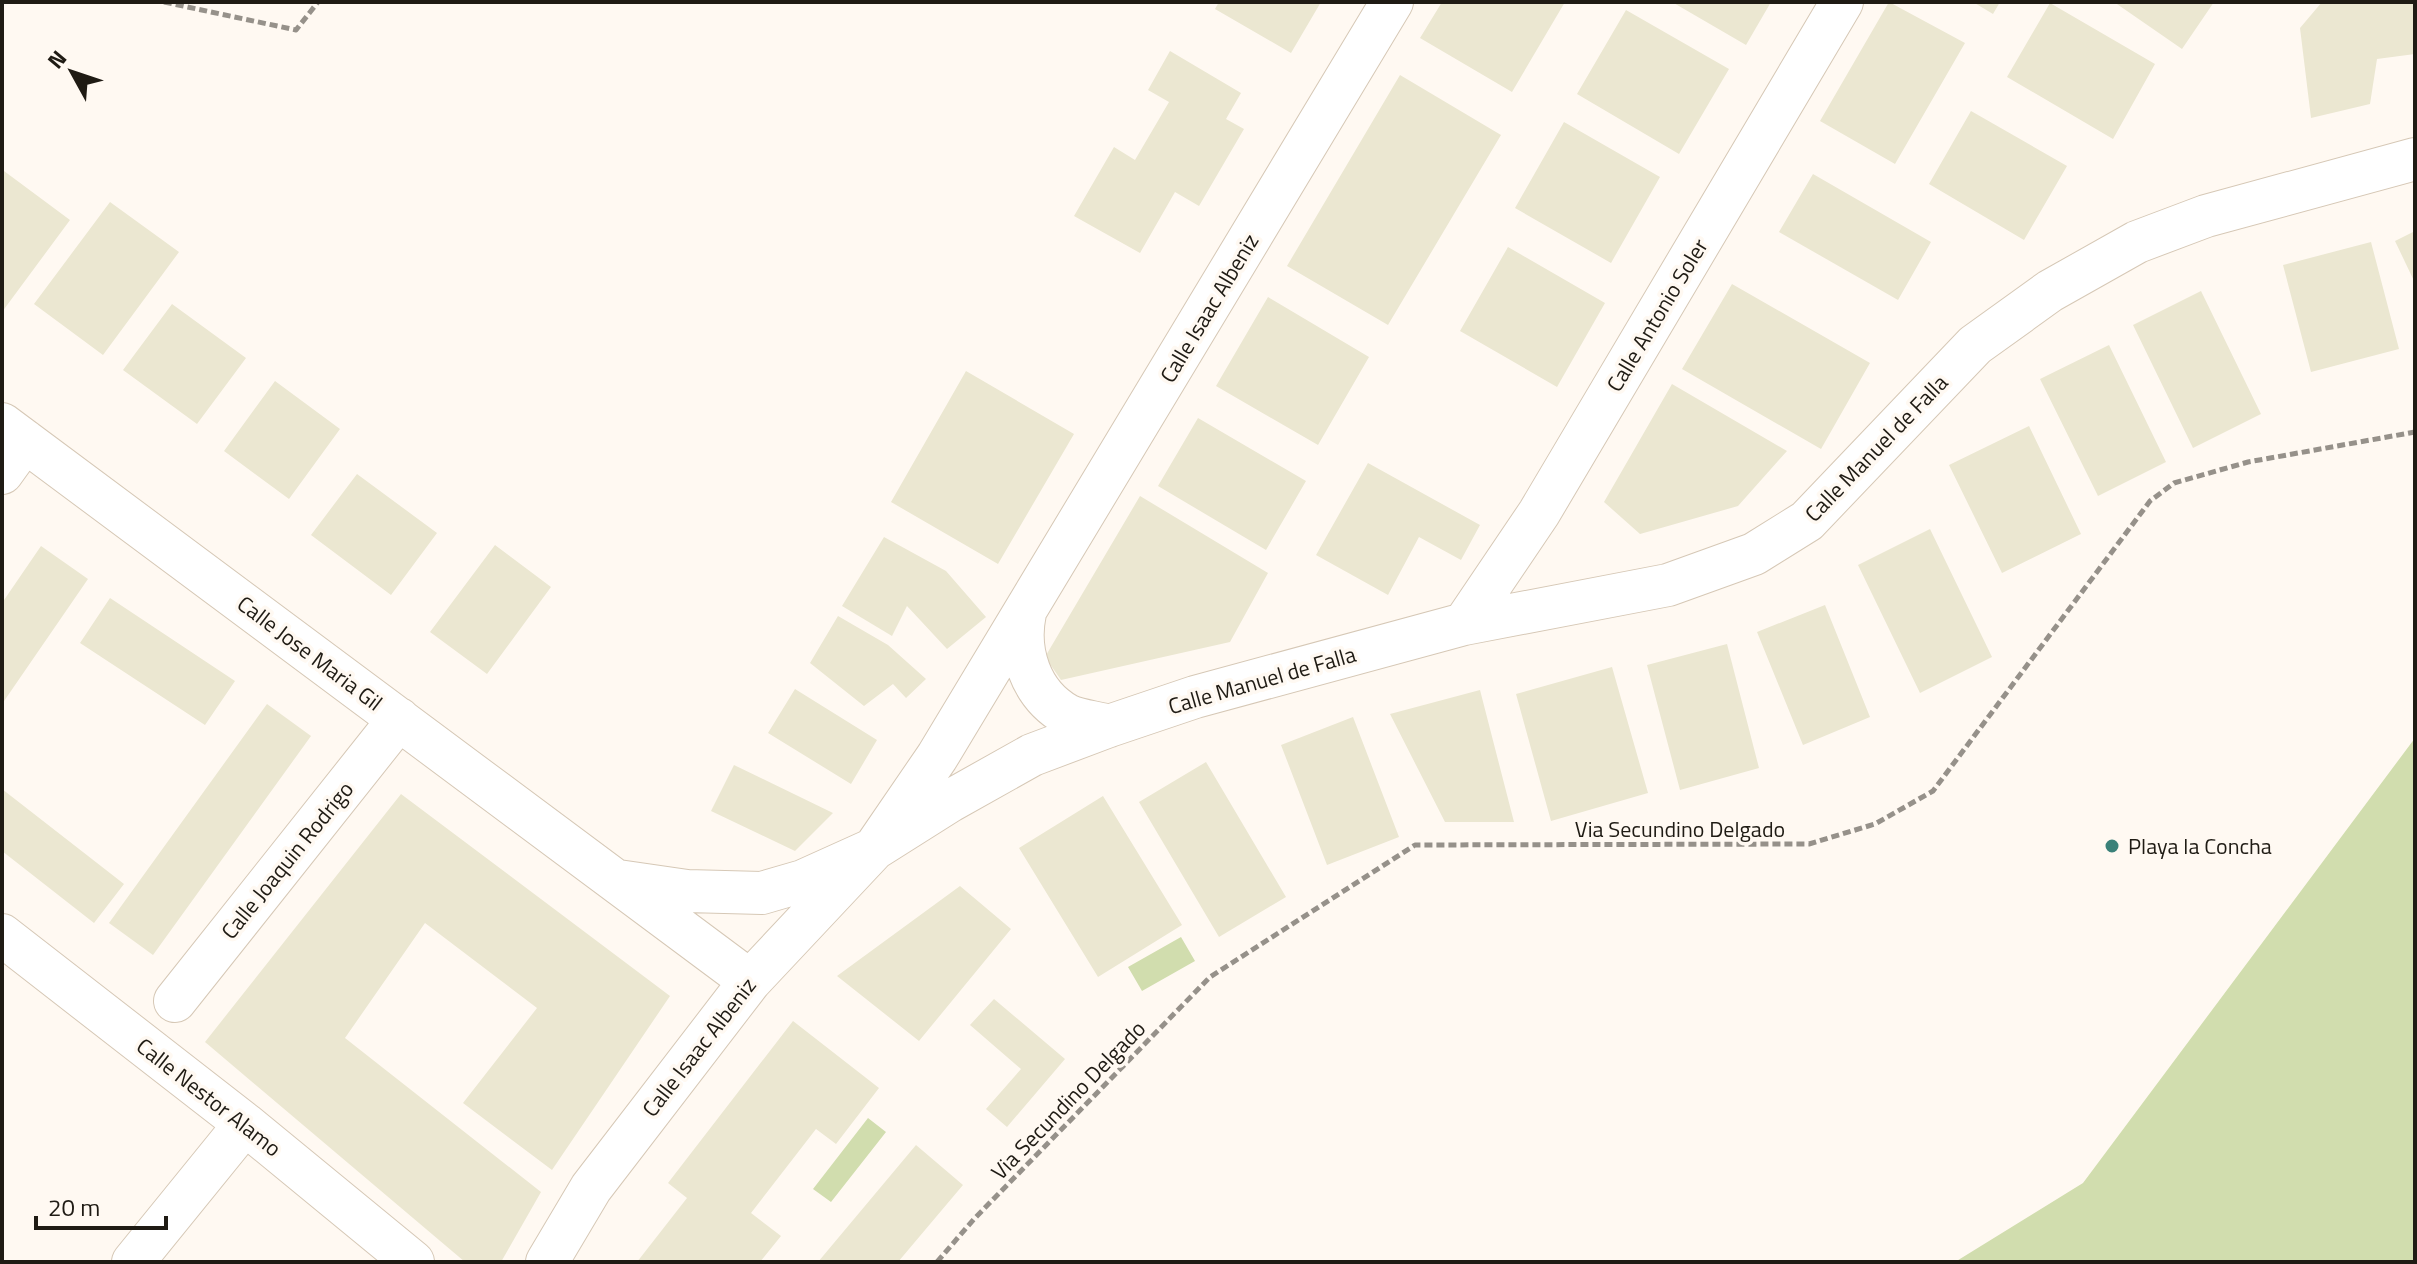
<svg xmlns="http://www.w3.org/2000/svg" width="2417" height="1264" font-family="'Titillium Web',sans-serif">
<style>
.water{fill:#d1ddae}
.building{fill:#ebe7d1}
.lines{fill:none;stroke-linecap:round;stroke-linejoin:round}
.minor-casing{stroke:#d6c8b6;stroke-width:44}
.path{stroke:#96918a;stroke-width:5;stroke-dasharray:8 4;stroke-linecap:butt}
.minor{stroke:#fff;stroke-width:42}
.poi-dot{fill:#3a8179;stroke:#fff9f2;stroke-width:3}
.labels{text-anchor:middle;stroke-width:7;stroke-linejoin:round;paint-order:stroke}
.street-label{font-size:22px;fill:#1f1b14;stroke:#fff9f2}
.poi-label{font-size:22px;fill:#1f1b14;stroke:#fff9f2;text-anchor:start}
</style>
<rect width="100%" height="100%" fill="#fff9f2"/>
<!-- water -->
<path class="water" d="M 2415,738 L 2415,1262 L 1955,1262 L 2083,1183 Z
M 1181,937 L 1195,961 L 1142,991 L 1128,967 Z
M 868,1118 L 886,1132 L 831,1202 L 813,1189 Z"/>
<!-- building -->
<path class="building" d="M 1219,2 L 1321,2 L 1291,53 L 1215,9 Z
M 1442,2 L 1565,2 L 1512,92 L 1420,38 Z
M 1672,2 L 1771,2 L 1746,45 Z
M 1889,2 L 1965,43 L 1895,164 L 1820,121 Z
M 1973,2 L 2000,2 L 1993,14 Z
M 2114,2 L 2214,2 L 2182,49 Z
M 2322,2 L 2415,2 L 2415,54 L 2377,59 L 2370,104 L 2311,118 L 2300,28 Z
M 2050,3 L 2155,64 L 2113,139 L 2007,77 Z
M 1626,10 L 1729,69 L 1679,154 L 1577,94 Z
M 1170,51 L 1241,93 L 1226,119 L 1244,129 L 1199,206 L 1175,192 L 1140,253 L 1074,216 L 1114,147 L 1135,160 L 1169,102 L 1148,90 Z
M 1400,75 L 1501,135 L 1388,325 L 1287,266 Z
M 1971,111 L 2067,166 L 2024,240 L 1929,184 Z
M 1564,122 L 1660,177 L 1611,263 L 1515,208 Z
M 4,171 L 70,220 L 2,312 L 2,173 Z
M 1813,174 L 1931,242 L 1898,300 L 1779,232 Z
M 110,202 L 179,252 L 103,355 L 34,304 Z
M 2415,231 L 2415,283 L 2395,241 Z
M 2371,242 L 2399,349 L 2311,372 L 2283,265 Z
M 1508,247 L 1605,303 L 1557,387 L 1460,331 Z
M 1732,284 L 1870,363 L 1821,449 L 1682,369 Z
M 2201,291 L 2261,414 L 2193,448 L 2133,325 Z
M 1268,297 L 1369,357 L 1318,445 L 1216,386 Z
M 172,304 L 246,358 L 197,424 L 123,370 Z
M 2109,345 L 2166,462 L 2098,496 L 2040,379 Z
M 966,371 L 1074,434 L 998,564 L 891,502 Z
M 275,381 L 340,429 L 289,499 L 224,451 Z
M 1672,384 L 1787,451 L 1738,506 L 1640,534 L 1604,502 Z
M 1198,418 L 1306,481 L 1266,550 L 1158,486 Z
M 2029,426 L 2081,534 L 2002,573 L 1949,465 Z
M 1368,463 L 1480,525 L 1461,560 L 1419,537 L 1388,595 L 1316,555 Z
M 357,474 L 437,533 L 391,595 L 311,535 Z
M 1140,496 L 1268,573 L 1230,642 L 1061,680 L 1045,657 Z
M 1930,529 L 1992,657 L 1920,693 L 1858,565 Z
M 884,537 L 946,571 L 986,617 L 947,649 L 907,606 L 892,636 L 842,606 Z
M 495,545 L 551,587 L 487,674 L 430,632 Z
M 41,546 L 88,579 L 2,704 L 2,603 Z
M 110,598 L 235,681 L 205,725 L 80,643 Z
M 1825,605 L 1870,717 L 1803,745 L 1757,632 Z
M 838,616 L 888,645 L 926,679 L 906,698 L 893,684 L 864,706 L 810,663 Z
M 1727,644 L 1759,768 L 1680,790 L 1647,665 Z
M 1612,667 L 1648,793 L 1551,821 L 1516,694 Z
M 795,689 L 877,740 L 851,784 L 768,733 Z
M 1480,690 L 1514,822 L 1445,822 L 1390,714 Z
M 267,704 L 311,736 L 153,955 L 109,923 Z
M 1353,717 L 1399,837 L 1327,865 L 1281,745 Z
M 1206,762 L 1286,897 L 1219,937 L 1139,802 Z
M 734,765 L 833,813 L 795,851 L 711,811 Z
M 2,789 L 124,884 L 94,923 L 2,851 Z
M 401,794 L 670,996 L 552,1170 L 463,1103 L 537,1008 L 425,923 L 345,1038 L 541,1192 L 501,1262 L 465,1262 L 205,1042 Z
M 1103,796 L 1182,925 L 1098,977 L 1019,848 Z
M 960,886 L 1011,929 L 919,1041 L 837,976 Z
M 994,999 L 1065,1059 L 1007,1127 L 986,1109 L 1021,1069 L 970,1025 Z
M 793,1021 L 879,1088 L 836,1144 L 816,1129 L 751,1213 L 781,1236 L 760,1262 L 637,1262 L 687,1198 L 668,1183 Z
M 916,1145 L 963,1185 L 898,1262 L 818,1262 Z"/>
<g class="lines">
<!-- minor casing -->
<g class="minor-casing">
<path id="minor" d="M 2,424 L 750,981
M 2,473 L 25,441
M 1025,613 C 1017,651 1030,694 1067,715 C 1079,721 1096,722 1109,726
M 1464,624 L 1539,513 L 1842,2
M 618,881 L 687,891 L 762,893 L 803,881 L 874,849 L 950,801 L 1032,755 L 1109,726 L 1195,697 L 1464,624 L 1668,585 L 1754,554 L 1807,521 L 1975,345 L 2050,291 L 2137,242 L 2206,216 L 2415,159
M 2,935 L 245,1124 L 413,1262
M 175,1001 L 399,719
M 133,1262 L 245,1124
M 547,1262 L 591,1188 L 750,981 L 874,849 L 937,757 L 1392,2"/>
</g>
<!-- path -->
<path class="path" d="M 164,2 L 296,30 L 318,2
M 937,1262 L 974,1219 L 1210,977 L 1415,845 L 1809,844 L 1875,824 L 1933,791 L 2150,501 L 2174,483 L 2248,462 L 2415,432"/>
<!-- minor -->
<use href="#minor" class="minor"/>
</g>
<!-- markers -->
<circle class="poi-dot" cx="2112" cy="846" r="8"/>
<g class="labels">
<!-- street labels -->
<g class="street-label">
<text transform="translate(1209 308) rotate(-59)" y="8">Calle Isaac Albeniz</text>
<text transform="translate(1657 315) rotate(-59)" y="8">Calle Antonio Soler</text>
<text transform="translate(1876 448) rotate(-46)" y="8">Calle Manuel de Falla</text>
<text transform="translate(310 653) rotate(37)" y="8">Calle Jose Maria Gil</text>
<text transform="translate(1262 680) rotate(-16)" y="8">Calle Manuel de Falla</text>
<text x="1680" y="837">Via Secundino Delgado</text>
<text transform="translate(287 860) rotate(-51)" y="8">Calle Joaquin Rodrigo</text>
<text transform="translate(699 1047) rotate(-52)" y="8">Calle Isaac Albeniz</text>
<text transform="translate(209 1097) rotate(38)" y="8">Calle Nestor Alamo</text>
<text transform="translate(1068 1100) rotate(-46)" y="8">Via Secundino Delgado</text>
</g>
<!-- poi labels -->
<g class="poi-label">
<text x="2128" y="854">Playa la Concha</text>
</g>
</g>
<!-- border -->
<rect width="2417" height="1264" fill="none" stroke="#1f1b14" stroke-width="8"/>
<!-- north arrow -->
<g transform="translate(72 72) rotate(310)" stroke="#fff9f2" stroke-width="6" paint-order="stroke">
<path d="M0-6L14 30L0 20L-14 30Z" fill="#1f1b14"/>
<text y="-12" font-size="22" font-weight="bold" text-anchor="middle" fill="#1f1b14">N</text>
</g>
<!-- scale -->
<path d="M36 1216v12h130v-12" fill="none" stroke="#1f1b14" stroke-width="4"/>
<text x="48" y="1216" font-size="24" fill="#1f1b14" stroke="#fff9f2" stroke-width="6" paint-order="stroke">20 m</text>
</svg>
